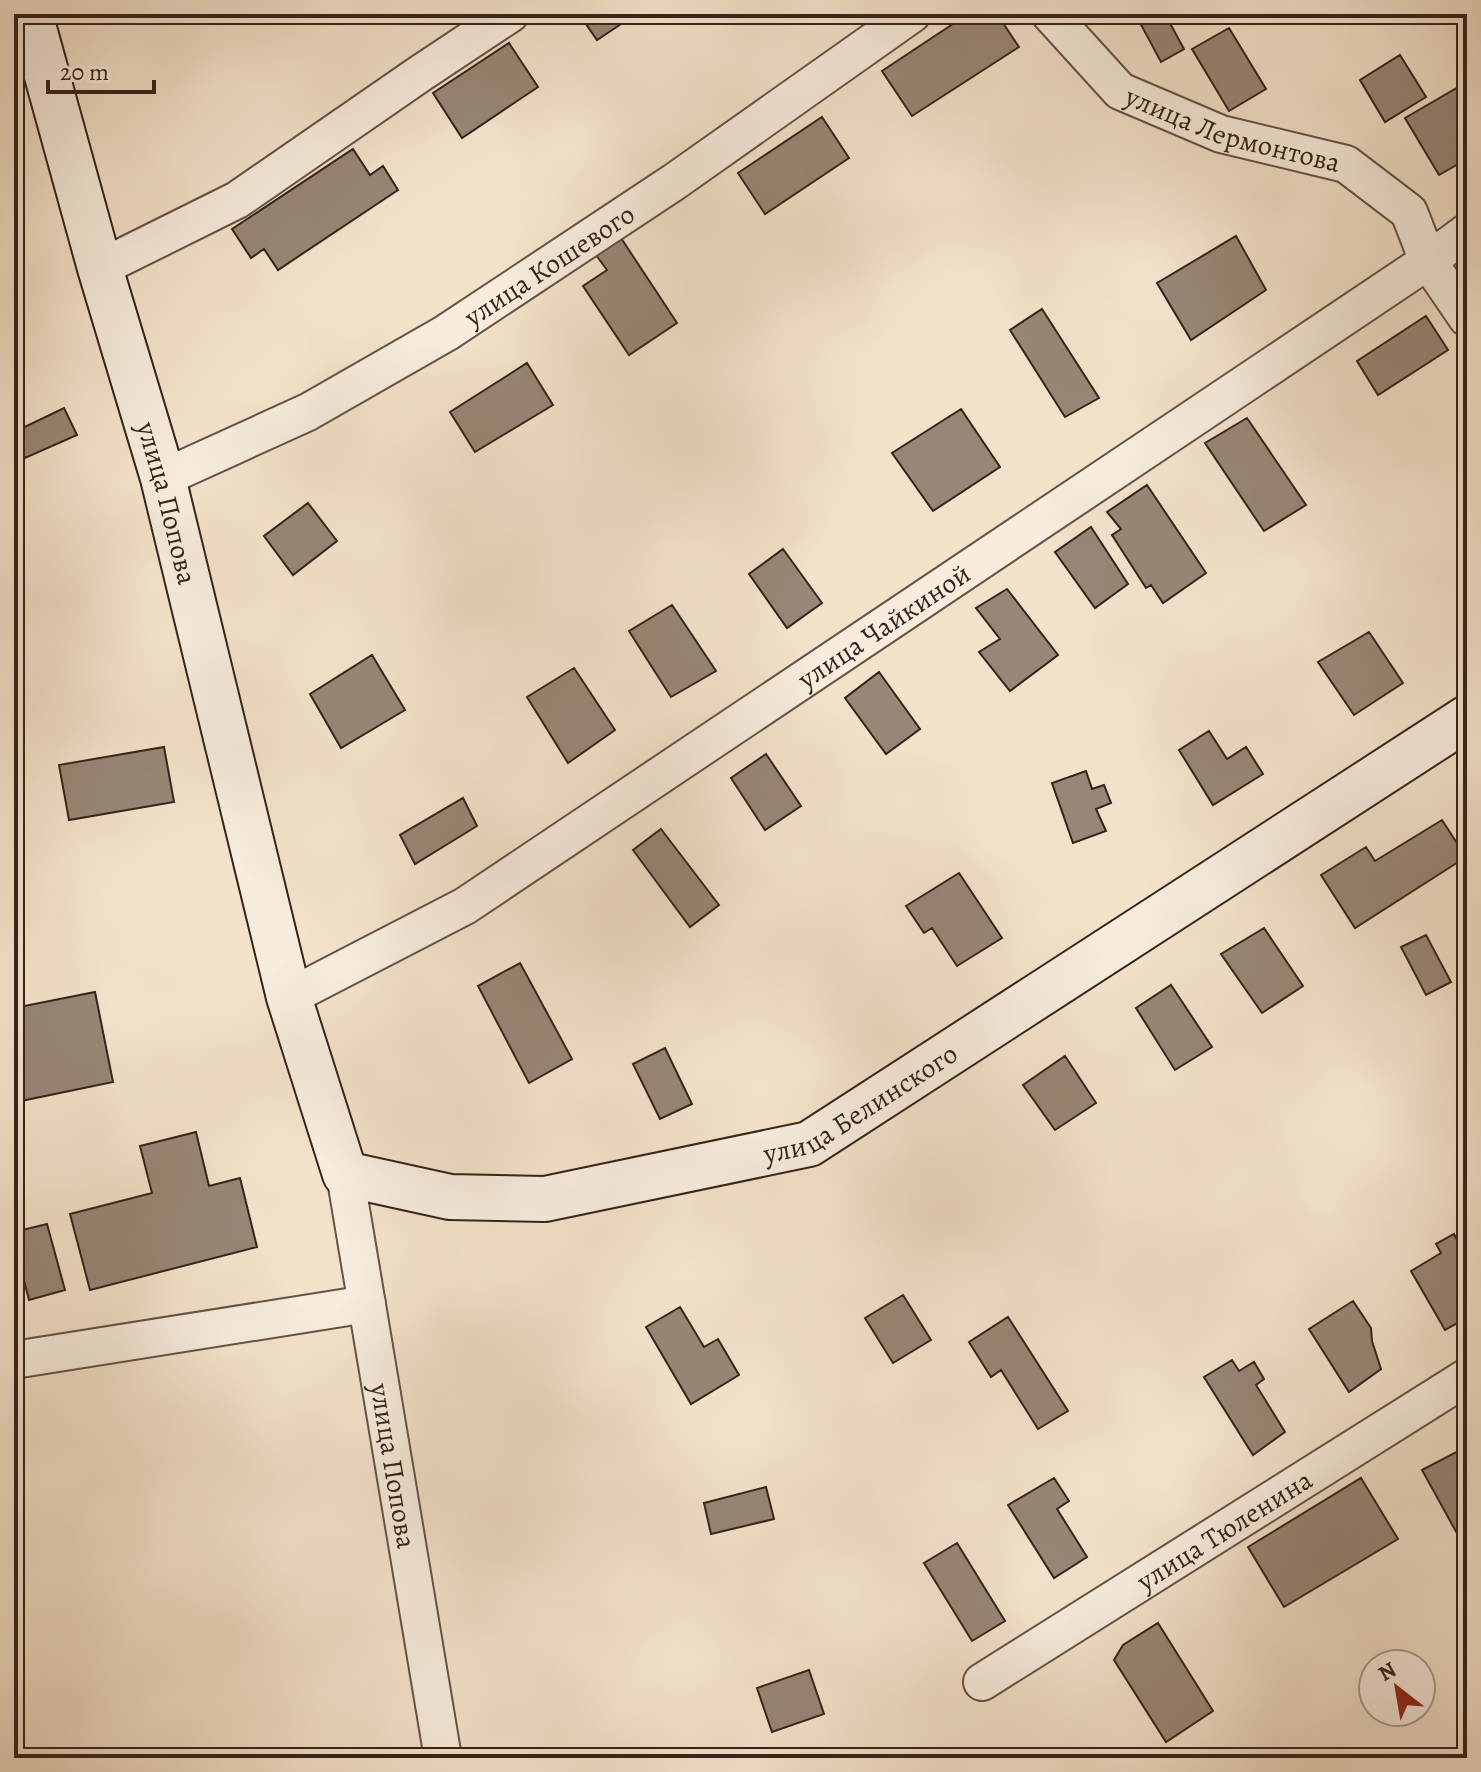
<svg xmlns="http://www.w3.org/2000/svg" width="1481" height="1772" font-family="Alegreya,serif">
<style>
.building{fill:#988676;stroke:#35231b;stroke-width:2}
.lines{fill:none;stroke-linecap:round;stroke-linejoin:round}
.street-casing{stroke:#645347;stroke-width:40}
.secondary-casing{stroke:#35231b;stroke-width:48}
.street{stroke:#f7ecdd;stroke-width:36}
.secondary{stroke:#f7ecdd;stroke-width:44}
.labels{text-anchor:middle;stroke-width:7;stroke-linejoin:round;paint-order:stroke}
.street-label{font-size:28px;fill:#35231b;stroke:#f7ecdd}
</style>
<rect width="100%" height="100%" fill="#f3e2ca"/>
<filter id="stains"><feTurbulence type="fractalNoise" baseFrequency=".0025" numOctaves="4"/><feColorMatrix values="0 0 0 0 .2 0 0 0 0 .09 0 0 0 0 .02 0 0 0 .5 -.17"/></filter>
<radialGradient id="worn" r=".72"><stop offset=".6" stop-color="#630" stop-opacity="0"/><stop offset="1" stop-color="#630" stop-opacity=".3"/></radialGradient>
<!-- building -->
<path class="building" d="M 579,14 L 636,14 L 597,40 Z
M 968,14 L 997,14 L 1019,47 L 912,116 L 882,71 Z
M 1152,14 L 1165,14 L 1184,49 L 1161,62 L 1139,21 Z
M 1229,28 L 1266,89 L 1229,111 L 1192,49 Z
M 509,43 L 538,87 L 462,138 L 433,93 Z
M 1400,55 L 1426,97 L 1385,122 L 1360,80 Z
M 1467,82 L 1467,159 L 1439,175 L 1405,118 Z
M 822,117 L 849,158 L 765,214 L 738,173 Z
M 353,149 L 370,175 L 383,166 L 398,190 L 278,270 L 264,249 L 251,258 L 232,229 Z
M 1236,236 L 1266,290 L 1191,340 L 1157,283 Z
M 621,238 L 677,323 L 629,355 L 583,286 L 607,270 L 596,255 Z
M 1042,309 L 1099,398 L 1065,417 L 1010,330 Z
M 1426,316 L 1448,350 L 1378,395 L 1357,361 Z
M 527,363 L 553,405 L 475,452 L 450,412 Z
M 64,408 L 77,435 L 25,458 L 14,432 Z
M 961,409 L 1000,467 L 933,511 L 892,453 Z
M 1247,418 L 1306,505 L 1264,531 L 1205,443 Z
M 1147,485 L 1206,573 L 1163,603 L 1151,585 L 1146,588 L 1112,535 L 1121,529 L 1107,512 Z
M 308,503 L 337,541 L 293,575 L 264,536 Z
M 1091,527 L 1128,584 L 1095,608 L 1055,552 Z
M 783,549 L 822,603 L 787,628 L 749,574 Z
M 1467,573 L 1467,605 L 1460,604 Z
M 1007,589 L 1058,655 L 1010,691 L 979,652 L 1000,639 L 976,608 Z
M 672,605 L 716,671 L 671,697 L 629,631 Z
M 1369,632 L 1403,683 L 1354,715 L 1318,662 Z
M 372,655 L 405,710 L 341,748 L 310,694 Z
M 574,668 L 615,730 L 568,763 L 527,697 Z
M 879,672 L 920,729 L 886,754 L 845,698 Z
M 1209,731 L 1227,759 L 1246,747 L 1263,774 L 1213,805 L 1179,750 Z
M 164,747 L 174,802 L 69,820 L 59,765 Z
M 766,754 L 801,806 L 765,830 L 731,778 Z
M 1086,771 L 1092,789 L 1104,785 L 1111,803 L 1096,809 L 1106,831 L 1073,843 L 1052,783 Z
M 463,798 L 477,826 L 415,864 L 400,835 Z
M 1442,820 L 1466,857 L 1355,928 L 1321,875 L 1366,847 L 1375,861 Z
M 661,829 L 719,905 L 690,927 L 633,850 Z
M 959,873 L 1002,938 L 957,966 L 932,928 L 924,933 L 906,906 Z
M 1264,928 L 1303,986 L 1262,1013 L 1221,954 Z
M 1426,935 L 1451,982 L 1426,995 L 1401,947 Z
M 520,963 L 572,1059 L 529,1083 L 478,986 Z
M 1171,985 L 1212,1047 L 1175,1070 L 1136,1008 Z
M 95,992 L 113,1082 L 21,1101 L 14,1069 L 14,1008 Z
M 665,1048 L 692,1104 L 660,1119 L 633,1064 Z
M 1065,1056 L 1096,1103 L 1055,1130 L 1023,1085 Z
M 196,1132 L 209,1186 L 240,1178 L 257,1247 L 90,1290 L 70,1214 L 152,1193 L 140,1146 Z
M 47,1224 L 65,1290 L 29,1300 L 14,1241 L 14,1232 Z
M 1454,1234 L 1467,1261 L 1464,1271 L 1467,1276 L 1467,1318 L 1445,1330 L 1411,1271 L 1441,1253 L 1436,1244 Z
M 903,1295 L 931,1340 L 893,1363 L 865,1318 Z
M 1353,1301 L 1371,1328 L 1372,1341 L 1381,1369 L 1349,1392 L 1309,1329 Z
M 680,1307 L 704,1347 L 718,1339 L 739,1375 L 691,1404 L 646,1327 Z
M 1008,1317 L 1068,1411 L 1038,1429 L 1001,1370 L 991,1377 L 969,1342 Z
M 1232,1360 L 1239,1371 L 1254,1362 L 1264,1379 L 1256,1385 L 1285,1432 L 1253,1455 L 1204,1377 Z
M 1464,1448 L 1467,1454 L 1467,1533 L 1459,1537 L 1422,1470 Z
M 1054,1478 L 1069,1501 L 1057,1509 L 1087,1557 L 1054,1578 L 1008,1505 Z
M 1361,1478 L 1398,1539 L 1284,1607 L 1248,1547 Z
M 766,1487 L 774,1519 L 711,1534 L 704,1503 Z
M 957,1543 L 1005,1621 L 972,1641 L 924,1563 Z
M 1158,1623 L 1213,1711 L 1166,1742 L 1114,1660 L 1123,1645 Z
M 809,1670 L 824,1714 L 772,1732 L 757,1688 Z"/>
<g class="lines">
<!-- street casing -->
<g class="street-casing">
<g id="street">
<path id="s1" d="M 1050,14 L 1120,91 L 1221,134 L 1346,164 L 1409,212 L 1428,261 L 1467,318"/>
<path d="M 100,268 L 237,200 L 421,73 L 510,14"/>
<path id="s2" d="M 163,478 L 308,412 L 446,333 L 674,182 L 912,14"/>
<path id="s3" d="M 289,997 L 465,906 L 1428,261 L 1467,232"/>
<path id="s4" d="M 345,1174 L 443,1758"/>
<path d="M 14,1360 L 367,1304"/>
<path id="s5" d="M 982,1682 L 1467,1377"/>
</g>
</g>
<!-- secondary casing -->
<g class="secondary-casing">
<g id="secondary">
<path id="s6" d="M 30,14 L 100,268 L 163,478 L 289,997 L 345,1174 L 450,1197 L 545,1199 L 809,1144 L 1467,718"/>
</g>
</g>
<!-- street -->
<use href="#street" class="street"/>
<!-- secondary -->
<use href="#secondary" class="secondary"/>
</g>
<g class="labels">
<!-- street labels -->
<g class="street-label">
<text dy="10" stroke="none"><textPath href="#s1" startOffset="224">улица Лермонтова</textPath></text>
<text dy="10" stroke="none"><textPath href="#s2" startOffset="442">улица Кошевого</textPath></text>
<text dy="10" stroke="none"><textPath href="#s6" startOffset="508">улица Попова</textPath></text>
<text dy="10" stroke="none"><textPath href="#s3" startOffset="702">улица Чайкиной</textPath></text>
<text dy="10" stroke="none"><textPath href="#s6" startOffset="1738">улица Белинского</textPath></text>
<text dy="10" stroke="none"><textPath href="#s4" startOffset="296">улица Попова</textPath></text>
<text dy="10" stroke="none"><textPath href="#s5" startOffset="286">улица Тюленина</textPath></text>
</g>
</g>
<!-- margin -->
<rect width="1481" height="1772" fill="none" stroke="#f3e2ca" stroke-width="48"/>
<rect x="16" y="16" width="1449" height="1740" fill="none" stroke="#35231b" stroke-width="4"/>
<rect x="24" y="24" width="1433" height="1724" fill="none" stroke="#35231b" stroke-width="2"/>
<!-- north arrow -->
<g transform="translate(1397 1688) rotate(329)"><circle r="38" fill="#f7ecdd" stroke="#a99c8f" stroke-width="2"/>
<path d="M0-6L14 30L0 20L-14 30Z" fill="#8f2418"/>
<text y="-12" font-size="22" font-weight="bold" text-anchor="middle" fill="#35231b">N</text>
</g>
<!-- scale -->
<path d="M48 80v12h106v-12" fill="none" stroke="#35231b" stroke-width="4"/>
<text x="60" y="80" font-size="24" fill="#35231b" stroke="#f7ecdd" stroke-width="6" paint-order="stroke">20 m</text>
<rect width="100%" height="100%" filter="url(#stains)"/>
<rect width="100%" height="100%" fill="url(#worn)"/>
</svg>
